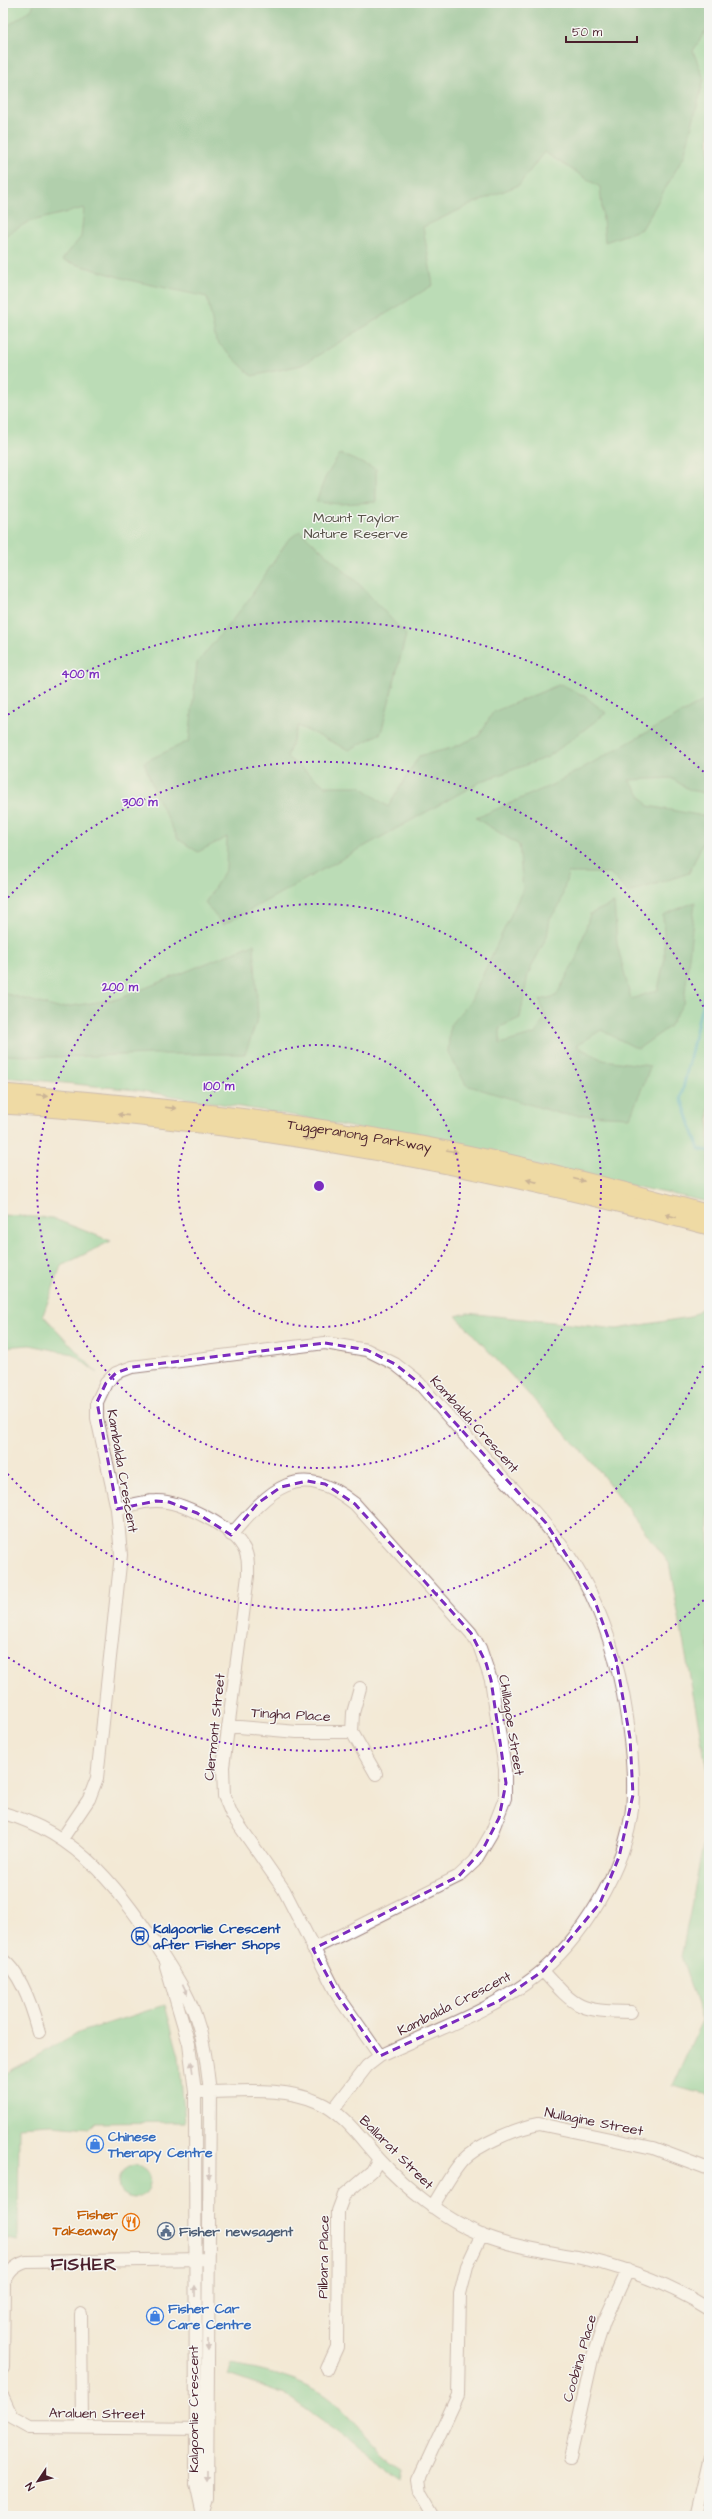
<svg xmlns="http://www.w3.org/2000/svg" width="712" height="2519" font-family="'Architects Daughter',sans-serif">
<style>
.green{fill:#79cd90;stroke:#62765e}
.forest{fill:#62b07a;stroke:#566852}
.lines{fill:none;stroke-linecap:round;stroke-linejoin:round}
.stream{stroke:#3fadbd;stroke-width:3}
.minor-casing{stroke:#9e8480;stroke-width:14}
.highway-casing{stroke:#9e8480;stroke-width:19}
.minor{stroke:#fff;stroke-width:12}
.highway{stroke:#eac769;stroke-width:17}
.oneway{fill:#9a734a}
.oneway2{fill:#ae9aa0}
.marked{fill:none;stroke:#7b2cbf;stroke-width:3;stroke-dasharray:8 5;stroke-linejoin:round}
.ring{fill:none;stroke:#7b2cbf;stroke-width:2;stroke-dasharray:2 4}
.labels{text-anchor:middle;stroke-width:3;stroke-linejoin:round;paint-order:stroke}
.park-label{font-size:14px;fill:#585349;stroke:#f6f6f2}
.street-label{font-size:14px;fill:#4a1f2b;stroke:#f6f6f2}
.transit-label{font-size:14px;font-weight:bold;fill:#164399;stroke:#f6f6f2;text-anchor:start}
.shop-label{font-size:14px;font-weight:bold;fill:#366cbe;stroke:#f6f6f2;text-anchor:start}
.food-label{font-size:14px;font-weight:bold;fill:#c56008;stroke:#f6f6f2;text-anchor:end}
.service-label{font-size:14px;font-weight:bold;fill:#4e5e75;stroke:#f6f6f2;text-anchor:start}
.district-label{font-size:18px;font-weight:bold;letter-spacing:1px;fill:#4a1f2b;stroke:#f6f6f2}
.centre{fill:#7b2cbf;stroke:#f6f6f2;stroke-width:2}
.ring-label{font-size:12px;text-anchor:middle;font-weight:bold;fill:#7b2cbf;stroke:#f6f6f2;stroke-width:3;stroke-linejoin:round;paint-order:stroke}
</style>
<rect width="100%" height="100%" fill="#f6f6f2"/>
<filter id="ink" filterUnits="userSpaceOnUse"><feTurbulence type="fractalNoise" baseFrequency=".025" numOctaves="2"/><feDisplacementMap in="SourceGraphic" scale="8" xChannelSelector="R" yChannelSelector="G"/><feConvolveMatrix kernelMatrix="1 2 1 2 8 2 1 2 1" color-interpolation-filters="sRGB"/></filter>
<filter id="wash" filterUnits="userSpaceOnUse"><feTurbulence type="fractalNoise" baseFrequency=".012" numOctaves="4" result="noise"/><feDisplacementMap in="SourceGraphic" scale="16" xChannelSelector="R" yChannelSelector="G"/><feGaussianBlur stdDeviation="0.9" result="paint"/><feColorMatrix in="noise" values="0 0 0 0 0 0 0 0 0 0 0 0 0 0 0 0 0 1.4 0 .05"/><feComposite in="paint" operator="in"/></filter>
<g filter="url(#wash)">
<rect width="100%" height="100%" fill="#f3e9d6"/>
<!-- green -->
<path class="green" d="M 3,3 L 709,3 L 709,1202 L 302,1117 L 136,1090 L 3,1077 Z
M 3,1215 L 52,1218 L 111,1241 L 61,1266 L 43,1315 L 97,1373 L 73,1354 L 30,1345 L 3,1347 Z
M 709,1303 L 709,1782 L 669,1563 L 597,1468 L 456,1316 L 467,1313 L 617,1329 L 690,1317 Z
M 709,1815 L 709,2095 L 672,2086 L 702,2020 L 681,1957 Z
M 165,2005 L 179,2056 L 185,2122 L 95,2123 L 90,2128 L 52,2125 L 19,2127 L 18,2241 L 3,2238 L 3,2075 L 75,2034 Z
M118 2182a16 16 0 1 1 32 0a16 16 0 1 1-32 0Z
M 232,2364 C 265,2370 300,2378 328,2397 C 356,2418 373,2451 404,2468 L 402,2478 L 286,2395 L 228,2375 Z"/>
<!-- forest -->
<path class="forest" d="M 34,3 L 709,3 L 709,25 L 693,51 L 704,79 L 684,156 L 642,229 L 605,242 L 600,187 L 544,152 L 519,185 L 474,203 L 423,227 L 433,285 L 302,365 L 252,376 L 216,341 L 207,297 L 129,280 L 62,260 L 81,237 L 84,208 L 28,222 L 3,237 L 3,29 L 32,9 Z
M 340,454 L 376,469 L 376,502 L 340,504 L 316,502 L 325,478 Z
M 300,531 L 359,584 L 406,635 L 381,733 L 349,750 L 298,726 L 287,757 L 325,786 L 360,786 L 388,807 L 419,756 L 452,748 L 479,736 L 493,712 L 561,684 L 586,697 L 606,713 L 548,757 L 482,781 L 223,925 L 205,903 L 226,869 L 227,837 L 198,852 L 178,839 L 157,798 L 144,762 L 189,741 L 197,663 L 247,602 L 288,540 Z
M 709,698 L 709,789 L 704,793 L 690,790 L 671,778 L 629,780 L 648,806 L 709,817 L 704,840 L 689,873 L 628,893 L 610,873 L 568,873 L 560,905 L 550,918 L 547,936 L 528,974 L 520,1018 L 500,1027 L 500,1044 L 535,1034 L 545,1018 L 540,1000 L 556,996 L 577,957 L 590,914 L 614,903 L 617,944 L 631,999 L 658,990 L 665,957 L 663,915 L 695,902 L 684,1002 L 669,1027 L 638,1049 L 601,1030 L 576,1046 L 603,1060 L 651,1066 L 630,1117 L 561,1114 L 466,1085 L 448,1052 L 450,1025 L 471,1000 L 523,889 L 519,845 L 476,818 L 552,785 Z
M 254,944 L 258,1018 L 245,1054 L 153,1054 L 57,1057 L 3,1055 L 3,993 L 58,1008 L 118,999 Z"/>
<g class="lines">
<!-- stream -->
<path class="stream" d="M 709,972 L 681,1098 L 699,1149 L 709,1151"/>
</g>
</g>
<g filter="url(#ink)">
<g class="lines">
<!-- minor casing -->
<g class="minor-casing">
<path id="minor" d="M 117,1509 C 129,1506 142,1501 156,1501 C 179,1500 231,1526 243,1547 C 249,1556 248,1566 248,1576 L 223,1767 L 224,1796 L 232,1815 L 284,1890 L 338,1996 L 380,2056
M 231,1535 C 270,1490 298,1458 355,1504 L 471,1633 L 480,1648 L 491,1680 L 505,1769 L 505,1798 L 491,1834 L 475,1861 L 459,1876 L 313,1949
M 360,1688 L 353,1713 L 352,1732 L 376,1774
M 228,1726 L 297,1732 L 352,1732
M 3,1813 C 81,1834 122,1893 164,1957 C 177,1978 190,1997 197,2021 C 205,2044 207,2068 210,2092 L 207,2499 L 203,2512
M 62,1839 L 89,1799 L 97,1778 L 121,1555 L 117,1509 L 97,1418 L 97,1402 L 106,1383 L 116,1373 L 132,1367 L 325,1343 L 367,1350 L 395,1364 L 419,1383 C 444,1412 469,1440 494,1468 C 523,1499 552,1529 575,1565 C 600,1605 614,1648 623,1694 C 629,1727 634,1761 633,1794 C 632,1857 588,1931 542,1971 C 497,2009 433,2031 380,2056 L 367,2066 L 333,2110
M 3,1960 C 22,1974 33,2010 39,2032
M 166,1966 L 189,2044 L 195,2092 L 196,2484 L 202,2511
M 543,1971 C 577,2009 579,2011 631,2012
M 195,2092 C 235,2093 280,2085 318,2102 C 344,2113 360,2138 379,2159 C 407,2190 444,2219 483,2235 C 514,2247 545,2251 577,2257 C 625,2267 668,2283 709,2309
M 432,2207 C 442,2192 451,2173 463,2160 C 478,2144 518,2128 539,2124 L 653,2148 L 709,2169
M 81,2314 L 82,2428
M 3,2368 L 4,2283 C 9,2272 14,2266 26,2262 L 203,2259
M 327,2369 L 337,2347 L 338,2211 L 344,2195 L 372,2171 L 379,2159
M 3,2397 L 12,2417 L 30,2427 L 203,2429
M 570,2458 L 592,2359 L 604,2322 L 628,2270
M 435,2516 L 421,2492 L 419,2479 L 458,2395 L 460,2294 L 467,2266 L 482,2234
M 696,2516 L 709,2460"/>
</g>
<!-- highway casing -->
<g class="highway-casing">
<g id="highway">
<path id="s1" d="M 3,1093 C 159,1106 314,1123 467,1154 C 549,1171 629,1192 709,1214"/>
<path d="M 3,1105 C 242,1120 478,1165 709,1226"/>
</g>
</g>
<!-- minor -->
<use href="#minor" class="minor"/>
<!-- highway -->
<use href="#highway" class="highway"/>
</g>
<!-- one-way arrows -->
<defs><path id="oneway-solid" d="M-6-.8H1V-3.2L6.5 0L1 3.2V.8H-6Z"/></defs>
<g class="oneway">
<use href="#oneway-solid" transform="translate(42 1096) rotate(5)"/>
<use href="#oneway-solid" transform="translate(171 1108) rotate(7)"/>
<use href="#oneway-solid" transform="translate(123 1115) rotate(-174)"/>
<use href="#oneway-solid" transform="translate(308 1139) rotate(-171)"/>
<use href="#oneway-solid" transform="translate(452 1151) rotate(10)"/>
<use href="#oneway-solid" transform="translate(579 1180) rotate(14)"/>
<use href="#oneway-solid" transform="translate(532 1181) rotate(-167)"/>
<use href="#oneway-solid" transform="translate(671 1216) rotate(-165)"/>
</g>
<g class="oneway2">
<use href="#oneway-solid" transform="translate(185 1989) rotate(65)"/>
<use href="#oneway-solid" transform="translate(192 2067) rotate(-98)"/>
<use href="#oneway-solid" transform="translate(209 2173) rotate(91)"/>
<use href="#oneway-solid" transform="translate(195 2291) rotate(-90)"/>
<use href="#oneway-solid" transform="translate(208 2345) rotate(90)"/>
<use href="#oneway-solid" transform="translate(207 2475) rotate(90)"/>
</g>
</g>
<!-- marked area -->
<path d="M0 0H712V2519H0ZM 325,1343 L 367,1350 L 395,1364 L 419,1383 L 546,1523 L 594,1599 L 616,1659 L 630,1738 L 633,1795 L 619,1857 L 600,1903 L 543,1971 L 499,2001 L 380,2056 L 338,1996 L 313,1949 L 459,1876 L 483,1849 L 499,1818 L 506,1783 L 491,1680 L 486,1663 L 471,1633 L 355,1504 L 325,1484 L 307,1481 L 281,1487 L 258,1503 L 231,1535 L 197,1513 L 169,1502 L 156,1501 L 117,1509 L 97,1402 L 106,1383 L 116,1373 L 132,1367 Z" fill="#f3e9d6" fill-opacity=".55" fill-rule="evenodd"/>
<path class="marked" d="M 325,1343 L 367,1350 L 395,1364 L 419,1383 L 546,1523 L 594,1599 L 616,1659 L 630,1738 L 633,1795 L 619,1857 L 600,1903 L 543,1971 L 499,2001 L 380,2056 L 338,1996 L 313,1949 L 459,1876 L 483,1849 L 499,1818 L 506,1783 L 491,1680 L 486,1663 L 471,1633 L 355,1504 L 325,1484 L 307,1481 L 281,1487 L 258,1503 L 231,1535 L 197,1513 L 169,1502 L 156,1501 L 117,1509 L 97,1402 L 106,1383 L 116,1373 L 132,1367 Z"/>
<!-- distance rings -->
<g class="ring">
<circle cx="319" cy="1186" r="141"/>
<circle cx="319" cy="1186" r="282"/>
<path d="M708 1355A424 424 0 0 1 4 1470M4 902A424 424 0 0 1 708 1017"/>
<path d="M708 1596A565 565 0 0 1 3 1654M3 718A565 565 0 0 1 708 776"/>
</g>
<!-- icons -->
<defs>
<g id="bus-ring" transform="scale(0.9)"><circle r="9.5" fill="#f6f6f2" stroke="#1a4fb4" stroke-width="1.5"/><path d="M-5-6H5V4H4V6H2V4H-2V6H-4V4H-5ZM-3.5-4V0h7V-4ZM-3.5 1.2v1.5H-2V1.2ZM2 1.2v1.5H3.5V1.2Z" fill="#1a4fb4"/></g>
<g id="shop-ring" transform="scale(0.9)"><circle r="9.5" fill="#f6f6f2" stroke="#3f7fe0" stroke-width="1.5"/><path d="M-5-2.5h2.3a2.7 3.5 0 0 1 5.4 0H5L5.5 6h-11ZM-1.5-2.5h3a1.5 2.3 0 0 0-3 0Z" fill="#3f7fe0"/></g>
<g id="restaurant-ring" transform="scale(0.9)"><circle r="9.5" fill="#f6f6f2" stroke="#e8710a" stroke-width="1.5"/><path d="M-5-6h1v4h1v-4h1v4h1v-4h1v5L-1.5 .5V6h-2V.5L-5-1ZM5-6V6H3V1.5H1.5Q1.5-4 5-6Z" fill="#e8710a"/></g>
<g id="civic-ring" transform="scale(0.9)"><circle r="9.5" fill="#f6f6f2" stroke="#5c6f8a" stroke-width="1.5"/><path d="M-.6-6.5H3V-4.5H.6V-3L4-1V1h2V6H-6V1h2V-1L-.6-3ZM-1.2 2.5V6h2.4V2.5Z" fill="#5c6f8a"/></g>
</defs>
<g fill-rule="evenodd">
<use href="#bus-ring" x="140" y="1936"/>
<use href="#shop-ring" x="95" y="2144"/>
<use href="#restaurant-ring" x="131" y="2222"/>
<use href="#civic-ring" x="166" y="2231"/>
<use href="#shop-ring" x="155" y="2316"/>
</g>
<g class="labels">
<!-- park labels -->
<g class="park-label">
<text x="356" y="522">Mount Taylor<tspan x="356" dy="16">Nature Reserve</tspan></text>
</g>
<!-- street labels -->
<g class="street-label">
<text dy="5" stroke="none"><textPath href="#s1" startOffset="359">Tuggeranong Parkway</textPath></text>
<text transform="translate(475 1424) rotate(48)" y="5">Kambalda Crescent</text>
<text transform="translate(123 1471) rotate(80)" y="5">Kambalda Crescent</text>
<text transform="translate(291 1714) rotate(3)" y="5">Tingha Place</text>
<text transform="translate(512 1725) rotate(81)" y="5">Chillagoe Street</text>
<text transform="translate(214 1727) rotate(-84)" y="5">Clermont Street</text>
<text transform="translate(454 2003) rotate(-27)" y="5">Kambalda Crescent</text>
<text transform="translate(594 2121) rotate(11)" y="5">Nullagine Street</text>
<text transform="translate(397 2152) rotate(45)" y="5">Ballarat Street</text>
<text transform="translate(323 2257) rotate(-89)" y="5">Pilbara Place</text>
<text transform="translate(579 2358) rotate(-74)" y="5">Coobina Place</text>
<text transform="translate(193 2409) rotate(-90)" y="5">Kalgoorlie Crescent</text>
<text transform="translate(97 2413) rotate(1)" y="5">Araluen Street</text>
</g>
<!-- transit labels -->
<g class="transit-label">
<text x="153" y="1933">Kalgoorlie Crescent<tspan x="153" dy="16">after Fisher Shops</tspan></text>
</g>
<!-- shop labels -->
<g class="shop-label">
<text x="108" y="2141">Chinese<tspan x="108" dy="16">Therapy Centre</tspan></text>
<text x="168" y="2313">Fisher Car<tspan x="168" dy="16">Care Centre</tspan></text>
</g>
<!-- food labels -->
<g class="food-label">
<text x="118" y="2219">Fisher<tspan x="118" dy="16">Takeaway</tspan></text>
</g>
<!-- service labels -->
<g class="service-label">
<text x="179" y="2236">Fisher newsagent</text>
</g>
<!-- district labels -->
<g class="district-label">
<text x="84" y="2270">FISHER</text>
</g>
</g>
<circle cx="319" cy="1186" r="6" class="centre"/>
<g class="ring-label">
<text x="80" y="678">400 m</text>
<text x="140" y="806">300 m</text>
<text x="120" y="991">200 m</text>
<text x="219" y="1090">100 m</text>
</g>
<!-- margin -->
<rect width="712" height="2519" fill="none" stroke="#f6f6f2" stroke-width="16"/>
<!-- north arrow -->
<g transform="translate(38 2481) rotate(235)" stroke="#f6f6f2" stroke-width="3" paint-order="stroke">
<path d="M0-3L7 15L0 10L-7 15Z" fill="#4a1f2b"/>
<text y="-6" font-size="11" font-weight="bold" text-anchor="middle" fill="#4a1f2b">N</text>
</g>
<!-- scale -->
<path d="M566 36v6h71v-6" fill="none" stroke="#4a1f2b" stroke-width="2"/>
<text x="572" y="36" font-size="12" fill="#4a1f2b" stroke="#f6f6f2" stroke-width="3" paint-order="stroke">50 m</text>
</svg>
